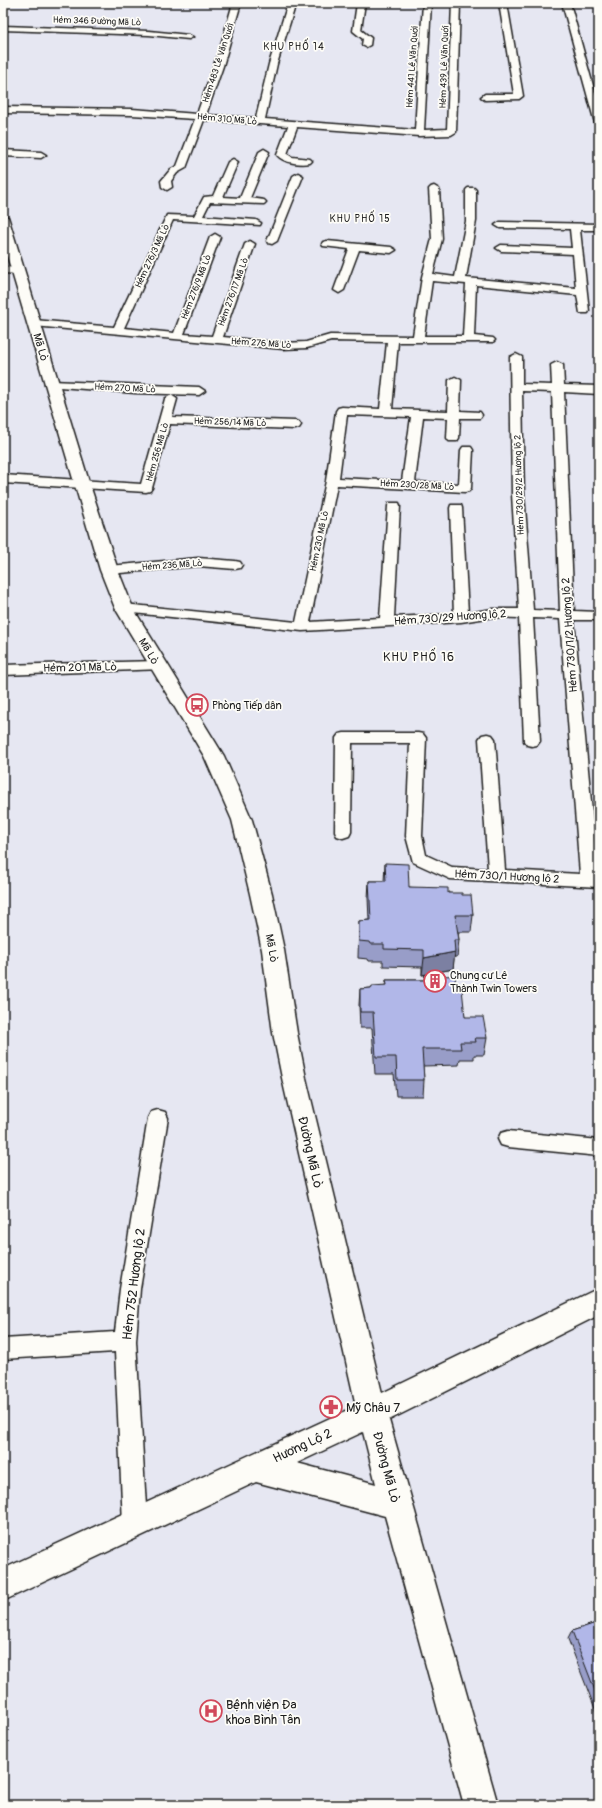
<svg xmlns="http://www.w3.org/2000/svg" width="602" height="1808" font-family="Pangolin,sans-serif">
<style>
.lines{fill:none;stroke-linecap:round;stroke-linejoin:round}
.street-casing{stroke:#1c1c1c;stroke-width:3}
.secondary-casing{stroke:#1c1c1c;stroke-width:3}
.street{fill:#fdfcf7;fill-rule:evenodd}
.secondary{fill:#fdfcf7;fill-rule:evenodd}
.wall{fill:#989dc8;stroke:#1c1c1c}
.shaded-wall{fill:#7c80a2;stroke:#1c1c1c}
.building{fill:#b1b7e8;stroke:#1c1c1c}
.labels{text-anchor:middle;stroke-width:3.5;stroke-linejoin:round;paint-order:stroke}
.far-street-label{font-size:9px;fill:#1c1c1c;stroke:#fdfcf7}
.far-neighbourhood-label{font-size:10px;letter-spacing:1px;fill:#1c1c1c;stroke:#fdfcf7}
.street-label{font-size:11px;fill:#1c1c1c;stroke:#fdfcf7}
.poi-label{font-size:11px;fill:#1c1c1c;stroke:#fdfcf7;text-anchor:start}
.neighbourhood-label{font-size:12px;letter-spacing:1px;fill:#1c1c1c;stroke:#fdfcf7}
.near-street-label{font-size:13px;fill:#1c1c1c;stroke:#fdfcf7}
.near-poi-label{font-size:13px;fill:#1c1c1c;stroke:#fdfcf7;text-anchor:start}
</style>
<rect width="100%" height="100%" fill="#e6e7f2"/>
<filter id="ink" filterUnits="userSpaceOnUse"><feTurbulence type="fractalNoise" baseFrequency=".025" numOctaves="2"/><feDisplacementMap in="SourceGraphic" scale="8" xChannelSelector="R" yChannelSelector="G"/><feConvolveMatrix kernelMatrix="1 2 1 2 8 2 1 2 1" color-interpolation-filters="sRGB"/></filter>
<g filter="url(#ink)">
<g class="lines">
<!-- street casing -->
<g class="street-casing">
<path id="street" d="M 233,3 L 241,3 L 223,66 L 206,115 L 256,118 L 269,64 L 288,3 L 296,3 L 277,64 L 265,119 L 415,130 L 423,3 L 431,3 L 424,130 L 447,129 L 452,3 L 460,3 L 456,132 L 451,135 L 419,136 L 297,127 L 287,154 L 292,157 L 310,159 L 312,161 L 310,163 C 300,165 284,163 277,155 L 288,126 L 204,120 L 186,168 L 177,173 L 171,181 L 172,187 L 167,190 L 162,187 L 161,181 L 171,169 L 177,166 L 195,119 L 132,115 L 3,113 L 3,107 L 132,109 L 197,114 L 221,45 Z
M 357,3 L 365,3 L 361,30 L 371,38 L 370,45 L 366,47 L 362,45 L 363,39 L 353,31 Z
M 499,3 L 507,3 L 523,96 L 519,99 L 485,100 L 481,97 L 485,94 L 514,94 Z
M 562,3 L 570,3 L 599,107 L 599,126 L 595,123 Z
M 3,26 L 149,31 L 189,35 L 193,37 L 189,39 L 149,35 L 3,30 Z
M 264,149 L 269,152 L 250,198 L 264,200 L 266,202 L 264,204 L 210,202 L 203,216 L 256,220 L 261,223 L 260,225 L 173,220 L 124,328 L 174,333 L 210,237 L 215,234 L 220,237 L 184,334 L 212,336 L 245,244 L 250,241 L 255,244 L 223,337 L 283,343 L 306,342 L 330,335 L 413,336 L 422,277 L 432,239 L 429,189 L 431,187 L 434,186 L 439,189 L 442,239 L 433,274 L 455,277 L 466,221 L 466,190 L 468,188 L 474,188 L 476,190 L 476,221 L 466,278 L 576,288 L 573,254 L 501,251 L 496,248 L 501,245 L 572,248 L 570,229 L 500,228 L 495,225 L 500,222 L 599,224 L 599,230 L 580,230 L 589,311 L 588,313 L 580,313 L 577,295 L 476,285 L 474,336 L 493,338 L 495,340 L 493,342 L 398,342 L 392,409 L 448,411 L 449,380 L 455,377 L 461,380 L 460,411 L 480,412 L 482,415 L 480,418 L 460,418 L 459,438 L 457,441 L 449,441 L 447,438 L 448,418 L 423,417 L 415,482 L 459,484 L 461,450 L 463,447 L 471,447 L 473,450 L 471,488 L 469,491 L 465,492 L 337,485 L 310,622 L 380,618 L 388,506 L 389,503 L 399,503 L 400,506 L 394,617 L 454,614 L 450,508 L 451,505 L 461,505 L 462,508 L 468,613 L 493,609 L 519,609 L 512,494 L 510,357 L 516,354 L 522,357 L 522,384 L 552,385 L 551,365 L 557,362 L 563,365 L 564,385 L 599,386 L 599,394 L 564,392 L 574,611 L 599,612 L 599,620 L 574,620 L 599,887 L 450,879 L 413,862 L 406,836 L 410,743 L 352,743 L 351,832 L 349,836 L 343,838 L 337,836 L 335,832 L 336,738 L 339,734 L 344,733 L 418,733 L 423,734 L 426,738 L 422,836 L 426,855 L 452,867 L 488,869 L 479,739 L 482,735 L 487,734 L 492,735 L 495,739 L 505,870 L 580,874 L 560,619 L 533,618 L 540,741 L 537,745 L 532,746 L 527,745 L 524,741 L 519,618 L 493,617 L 461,622 L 302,631 L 124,612 L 119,611 L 117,608 L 119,605 L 124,604 L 296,622 L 326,481 L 336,411 L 338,408 L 342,407 L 380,409 L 387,342 L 331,341 L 307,348 L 283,349 L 34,326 L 29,323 L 34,320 L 114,327 L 167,215 L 194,216 L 204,197 L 213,196 L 228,162 L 233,159 L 238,162 L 223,197 L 240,198 L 259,152 ZM 432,281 L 466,284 L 463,336 L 424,336 ZM 522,391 L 552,392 L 560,611 L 533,610 L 524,494 ZM 347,415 L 411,417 L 402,481 L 339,478 Z
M 3,150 L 41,152 L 46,155 L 41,158 L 3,156 Z
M 298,173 L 303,176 L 277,241 L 272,244 L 268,243 L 267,241 L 293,176 Z
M 327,241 L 391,247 L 396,250 L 391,253 L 359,250 L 344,290 L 339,293 L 334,290 L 349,249 L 323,246 L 322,244 L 323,242 Z
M 3,267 L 19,268 L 24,271 L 19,274 L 3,273 Z
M 51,381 L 199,387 L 205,391 L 199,395 L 135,393 L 47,386 L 45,384 Z
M 171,395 L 177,399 L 172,417 L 295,421 L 299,422 L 301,425 L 299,428 L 295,429 L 170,424 L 152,488 L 150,491 L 146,492 L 3,483 L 3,475 L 141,484 L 165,399 Z
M 198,558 L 235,561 L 240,562 L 242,565 L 240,568 L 235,569 L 198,566 L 109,574 L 104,573 L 102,570 L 104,567 L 109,566 Z
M 158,661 L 163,663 L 165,666 L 163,669 L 3,675 L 3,665 Z
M 158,1110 L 165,1112 L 168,1118 L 140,1289 L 136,1341 L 147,1523 L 143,1531 L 135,1535 L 127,1531 L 123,1523 L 115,1352 L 3,1359 L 3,1339 L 115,1332 L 120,1289 L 148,1118 L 151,1112 Z
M 508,1131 L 599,1140 L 599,1156 L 508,1147 L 501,1145 L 498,1139 L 501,1133 Z"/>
</g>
<!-- secondary casing -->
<g class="secondary-casing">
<path id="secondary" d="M 3,216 L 8,217 L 9,220 L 90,485 L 118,570 L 133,608 L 224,756 L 252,820 L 272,894 L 284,950 L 297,1033 L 306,1078 L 382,1393 L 599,1288 L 599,1315 L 389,1420 L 498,1805 L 464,1805 L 385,1516 L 256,1482 L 3,1601 L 3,1569 L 356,1406 L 282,1078 L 273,1033 L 262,950 L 250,894 L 232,820 L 204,756 L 115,608 L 100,570 L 3,242 ZM 363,1432 L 376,1484 L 297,1463 Z"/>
</g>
<!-- street -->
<use href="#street" class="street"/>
<!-- secondary -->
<use href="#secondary" class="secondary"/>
</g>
<!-- wall -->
<path class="wall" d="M 385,863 L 409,887 L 462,895 L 473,915 L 471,932 L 458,932 L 459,940 L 457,957 L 454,957 L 453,969 L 422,975 L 422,967 L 383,966 L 383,961 L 369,961 L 368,959 L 358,958 L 359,921 L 369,920 L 368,898 L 369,881 L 384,881 Z
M 425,975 L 456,989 L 465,1017 L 487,1038 L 484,1055 L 474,1055 L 474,1059 L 460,1059 L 459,1065 L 423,1066 L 424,1080 L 423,1096 L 396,1096 L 394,1074 L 375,1074 L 372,1028 L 360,1028 L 359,1005 L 360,989 L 371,988 L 386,985 L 386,980 L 424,980 Z
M 599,1622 L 599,1719 L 568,1639 L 572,1631 Z"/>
<!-- shaded-wall -->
<path class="shaded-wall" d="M 455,952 L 453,969 L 422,975 L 424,958 Z"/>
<!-- building -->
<path class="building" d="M 385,863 L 408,864 L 409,887 L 448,888 L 448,893 L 462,893 L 462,895 L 471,895 L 473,915 L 455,915 L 459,940 L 454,940 L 455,952 L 424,958 L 424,950 L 384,949 L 384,944 L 370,944 L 369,942 L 359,941 L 359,921 L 371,920 L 369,881 L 386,881 Z
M 425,975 L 455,976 L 456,989 L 462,989 L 465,1017 L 483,1017 L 487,1038 L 475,1038 L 476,1042 L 460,1042 L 461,1049 L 422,1049 L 424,1080 L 397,1080 L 396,1057 L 376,1057 L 373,1012 L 360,1012 L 360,989 L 371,988 L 372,986 L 387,985 L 386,980 L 425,980 Z
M 599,1622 L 599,1701 L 572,1631 Z"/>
</g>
<!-- icons -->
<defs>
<g id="bus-ring" transform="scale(1.15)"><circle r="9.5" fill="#fdfcf7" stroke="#d1495b" stroke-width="1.5"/><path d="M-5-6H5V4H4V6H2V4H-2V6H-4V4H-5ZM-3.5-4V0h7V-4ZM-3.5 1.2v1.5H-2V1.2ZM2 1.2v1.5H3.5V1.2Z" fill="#d1495b"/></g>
<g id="building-ring" transform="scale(1.15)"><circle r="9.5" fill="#fdfcf7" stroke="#d1495b" stroke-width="1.5"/><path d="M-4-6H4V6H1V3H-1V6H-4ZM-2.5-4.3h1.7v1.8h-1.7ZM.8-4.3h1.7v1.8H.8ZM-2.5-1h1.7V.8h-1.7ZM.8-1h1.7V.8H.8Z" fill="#d1495b"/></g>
<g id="pharmacy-ring" transform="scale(1.15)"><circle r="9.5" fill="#fdfcf7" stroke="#d1495b" stroke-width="1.5"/><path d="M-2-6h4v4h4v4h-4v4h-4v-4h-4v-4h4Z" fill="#d1495b"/></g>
<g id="hospital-ring" transform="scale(1.15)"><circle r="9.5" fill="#fdfcf7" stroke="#d1495b" stroke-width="1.5"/><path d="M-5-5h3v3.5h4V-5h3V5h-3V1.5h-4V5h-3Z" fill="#d1495b"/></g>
</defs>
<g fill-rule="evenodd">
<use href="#bus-ring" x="197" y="705"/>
<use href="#building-ring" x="435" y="981"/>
<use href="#pharmacy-ring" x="331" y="1407"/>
<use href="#hospital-ring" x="211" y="1711"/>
</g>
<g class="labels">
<!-- far-street labels -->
<g class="far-street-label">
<text transform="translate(97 21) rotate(2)" y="3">Hẻm 346 Đường Mã Lò</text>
<text transform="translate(218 63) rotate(-72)" y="3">Hẻm 483 Lê Văn Quới</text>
<text transform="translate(412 67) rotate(-86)" y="3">Hẻm 441 Lê Văn Quới</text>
<text transform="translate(444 67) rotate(-88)" y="3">Hẻm 439 Lê Văn Quới</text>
<text transform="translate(227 119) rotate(5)" y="3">Hẻm 310 Mã Lò</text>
<text transform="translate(152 256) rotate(-65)" y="3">Hẻm 276/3 Mã Lò</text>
<text transform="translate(196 287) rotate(-69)" y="3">Hẻm 276/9 Mã Lò</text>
<text transform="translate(233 292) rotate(-70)" y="3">Hẻm 276/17 Mã Lò</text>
<text transform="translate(261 343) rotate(4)" y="3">Hẻm 276 Mã Lò</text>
<text transform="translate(125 388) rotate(3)" y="3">Hẻm 270 Mã Lò</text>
<text transform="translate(230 422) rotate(2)" y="3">Hẻm 256/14 Mã Lò</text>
<text transform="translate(157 452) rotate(-74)" y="3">Hẻm 256 Mã Lò</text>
<text transform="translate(417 485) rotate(3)" y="3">Hẻm 230/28 Mã Lò</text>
<text transform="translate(519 485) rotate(-92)" y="3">Hẻm 730/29/2 Hương lộ 2</text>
<text transform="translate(319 541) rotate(-78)" y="3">Hẻm 230 Mã Lò</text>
<text transform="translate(172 565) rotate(-4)" y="3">Hẻm 236 Mã Lò</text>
</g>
<!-- far-neighbourhood labels -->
<g class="far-neighbourhood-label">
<text x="294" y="50">KHU PHỐ 14</text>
<text x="360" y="222">KHU PHỐ 15</text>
</g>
<!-- street labels -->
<g class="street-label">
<text transform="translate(41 347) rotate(74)" y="4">Mã Lò</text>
<text transform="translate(450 617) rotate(-4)" y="4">Hẻm 730/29 Hương lộ 2</text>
<text transform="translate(569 635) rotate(-94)" y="4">Hẻm 730/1/2 Hương lộ 2</text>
<text transform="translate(149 651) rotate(59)" y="4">Mã Lò</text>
<text transform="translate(80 667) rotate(-1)" y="4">Hẻm 201 Mã Lò</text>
<text transform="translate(507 876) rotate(3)" y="4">Hẻm 730/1 Hương lộ 2</text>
<text transform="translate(272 948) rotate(80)" y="4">Mã Lò</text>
</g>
<!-- poi labels -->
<g class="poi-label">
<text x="212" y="709">Phòng Tiếp dân</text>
<text x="450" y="979">Chung cư Lê<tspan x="450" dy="13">Thành Twin Towers</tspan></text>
</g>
<!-- neighbourhood labels -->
<g class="neighbourhood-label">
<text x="419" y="661">KHU PHỐ 16</text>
</g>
<!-- near-street labels -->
<g class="near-street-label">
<text transform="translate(311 1152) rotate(77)" y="5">Đường Mã Lò</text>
<text transform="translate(133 1284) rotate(-83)" y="5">Hẻm 752 Hương lộ 2</text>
<text transform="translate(302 1445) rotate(-25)" y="5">Hương Lộ 2</text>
<text transform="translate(387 1467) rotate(75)" y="5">Đường Mã Lò</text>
</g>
<!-- near-poi labels -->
<g class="near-poi-label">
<text x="346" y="1412">Mỹ Châu 7</text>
<text x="226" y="1709">Bệnh viện Đa<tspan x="226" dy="15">khoa Bình Tân</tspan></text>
</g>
</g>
<!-- margin -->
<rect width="602" height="1808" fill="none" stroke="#fdfcf7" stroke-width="16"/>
<rect x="8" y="8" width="586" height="1792" fill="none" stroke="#1c1c1c" stroke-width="1.5" filter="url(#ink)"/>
</svg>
